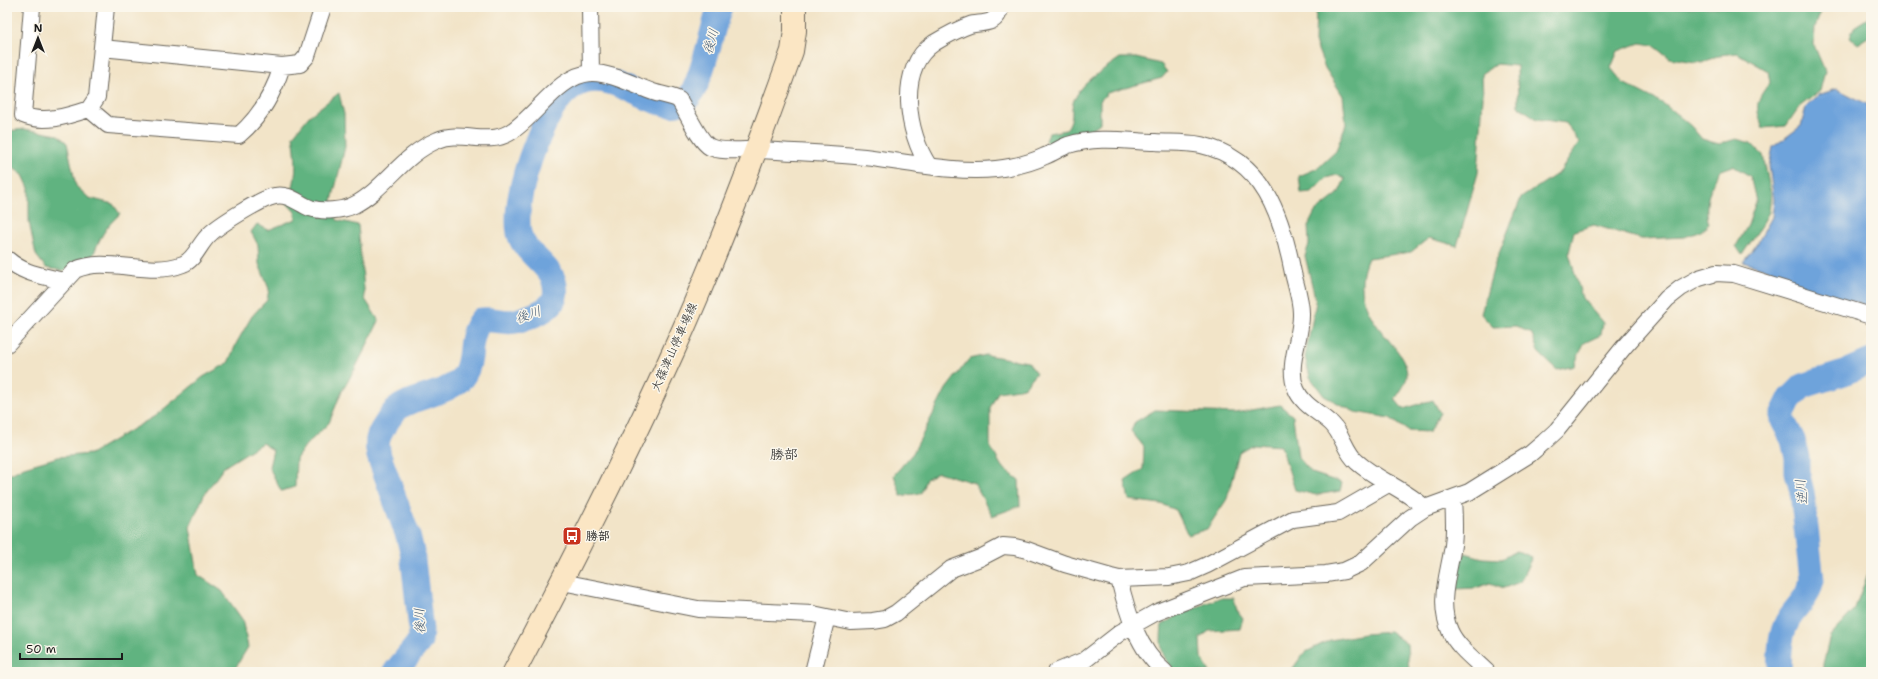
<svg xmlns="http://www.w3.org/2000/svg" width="1878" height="679" font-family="'Shantell Sans','Klee One',sans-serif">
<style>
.forest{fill:#60b380;stroke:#3e684e}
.water{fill:#6ea3db;stroke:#45607c}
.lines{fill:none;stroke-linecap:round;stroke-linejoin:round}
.river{stroke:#6ea3db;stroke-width:25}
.minor-casing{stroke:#676258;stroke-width:18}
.secondary-casing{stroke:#676258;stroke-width:24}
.minor{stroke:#fff;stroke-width:16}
.secondary{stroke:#fbe6c4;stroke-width:22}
.labels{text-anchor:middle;stroke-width:3;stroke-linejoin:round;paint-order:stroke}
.street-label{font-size:12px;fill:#1c1c1c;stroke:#fbf7ec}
.poi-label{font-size:12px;font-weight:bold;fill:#1c1c1c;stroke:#fbf7ec;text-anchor:start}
.water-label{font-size:13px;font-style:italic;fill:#415972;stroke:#fbf7ec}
.quarter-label{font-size:14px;fill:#1c1c1c;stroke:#fbf7ec}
</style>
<rect width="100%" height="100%" fill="#fbf7ec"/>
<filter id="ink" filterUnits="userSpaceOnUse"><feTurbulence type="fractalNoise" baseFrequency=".025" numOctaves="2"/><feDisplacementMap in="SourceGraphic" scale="8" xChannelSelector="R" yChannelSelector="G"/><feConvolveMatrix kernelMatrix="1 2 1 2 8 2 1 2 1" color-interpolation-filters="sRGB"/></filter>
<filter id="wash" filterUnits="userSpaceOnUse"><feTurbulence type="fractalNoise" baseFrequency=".012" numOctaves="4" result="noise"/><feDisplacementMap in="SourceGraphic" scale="16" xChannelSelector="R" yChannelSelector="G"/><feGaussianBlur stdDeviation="0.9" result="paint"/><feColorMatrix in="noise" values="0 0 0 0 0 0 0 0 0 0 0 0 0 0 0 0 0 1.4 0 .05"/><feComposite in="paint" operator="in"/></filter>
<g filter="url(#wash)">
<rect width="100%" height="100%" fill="#f2e4c8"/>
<!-- forest -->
<path class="forest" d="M 1316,7 L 1820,7 L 1821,12 L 1815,27 L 1814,45 L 1825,71 L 1820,91 L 1799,107 L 1786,126 L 1763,128 C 1755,108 1755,100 1770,83 L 1768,71 L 1737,53 L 1719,55 L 1702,63 L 1670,58 L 1653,45 L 1640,43 L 1618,51 L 1611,68 L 1623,83 L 1664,104 L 1691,126 L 1702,139 L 1719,144 L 1736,139 L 1751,143 L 1763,155 L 1771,194 L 1769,212 L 1760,228 L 1742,255 L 1736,246 L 1748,225 L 1756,201 L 1750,176 L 1733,166 L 1719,171 C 1710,188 1703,205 1709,224 L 1701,231 L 1685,237 L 1641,239 L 1594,225 L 1574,231 L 1569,253 L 1582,298 L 1603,323 L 1601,335 L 1584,343 L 1574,366 L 1557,370 L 1538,352 L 1532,334 L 1516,326 L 1493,327 L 1481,314 L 1494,266 L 1521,198 L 1560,172 L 1579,143 L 1566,123 L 1537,119 L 1518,106 L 1517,66 L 1496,64 L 1482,74 L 1483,97 L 1478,173 L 1457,246 L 1429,238 L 1411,252 L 1368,258 C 1354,289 1366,313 1386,337 C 1395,348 1406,359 1407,374 C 1407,383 1400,392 1395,399 L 1403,409 L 1433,400 L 1440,413 L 1429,432 L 1408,431 L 1390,418 L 1355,412 L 1324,396 L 1310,377 L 1305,357 L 1316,302 L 1305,256 L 1309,244 L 1308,226 L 1315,212 L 1338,194 L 1345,179 L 1337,175 L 1326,178 L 1312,192 L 1301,193 L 1299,176 L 1318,168 L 1336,151 L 1346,124 L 1343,96 L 1325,68 L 1315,42 Z
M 1871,16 L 1871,35 L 1857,44 L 1850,38 L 1854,27 Z
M 1120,58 L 1136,58 L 1161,64 L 1167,72 L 1162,78 L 1107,93 L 1100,101 L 1100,123 C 1088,134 1067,139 1052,147 L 1046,141 L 1049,133 L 1066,130 C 1076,116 1069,111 1074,100 C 1083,81 1103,70 1120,58 Z
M 339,93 L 344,114 L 345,147 L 332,201 L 337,220 L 358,225 L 365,299 L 379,321 L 355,369 L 341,393 L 329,423 L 305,446 L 296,459 L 295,487 L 281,491 L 269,467 L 273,450 L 262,443 L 224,467 L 204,495 L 190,527 L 198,575 L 222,591 L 242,619 L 248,647 L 233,672 L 7,672 L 7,476 L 24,467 L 58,457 L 90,454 L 155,416 L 203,377 L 228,363 L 237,342 L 252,316 L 267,300 L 269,289 L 259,264 L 258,245 L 251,232 L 257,224 L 268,230 L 296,219 L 295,212 L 287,203 C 298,179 297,161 293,136 L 309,116 Z
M 25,129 L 58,135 L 67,143 L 76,186 L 89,198 L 113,204 L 120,214 C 106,226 99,239 93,256 L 75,261 L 65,271 L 46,268 L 36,255 L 29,222 L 29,188 L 23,175 L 9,165 L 7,159 L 7,131 Z
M 986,355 L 1028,362 L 1036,373 L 1024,388 L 998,392 L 990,408 L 990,446 L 1002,467 L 1019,480 L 1020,506 L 992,516 L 974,483 L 938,472 L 926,479 L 921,493 L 901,496 L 894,475 L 913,453 L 946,389 L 969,359 Z
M 1280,405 L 1293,416 L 1298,457 L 1312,473 L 1342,483 L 1340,491 L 1316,495 L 1295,490 L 1281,446 L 1253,444 L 1239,452 L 1227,499 L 1207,529 L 1188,535 L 1176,510 L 1161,504 L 1129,500 L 1125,481 L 1143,469 L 1144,447 L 1131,431 L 1135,422 L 1155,410 L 1235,413 Z
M 1517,551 L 1532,557 L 1520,582 L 1504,588 L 1490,583 L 1476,588 L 1455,589 L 1452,586 L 1457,566 L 1465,553 L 1483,558 L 1502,559 Z
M 1871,565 L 1871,599 L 1869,606 L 1871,609 L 1871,672 L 1823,672 L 1823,664 L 1830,636 L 1855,609 Z
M 1219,598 L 1234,598 L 1237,610 L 1243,618 L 1240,629 L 1209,631 L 1200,638 L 1201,657 L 1210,672 L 1176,672 C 1160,657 1160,645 1162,625 L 1176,616 Z
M 1390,632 L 1407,644 L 1409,672 L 1290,672 L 1304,653 L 1330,640 L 1364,634 Z"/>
<!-- water -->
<path class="water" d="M 1837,89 L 1867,104 L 1871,115 L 1871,307 L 1778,280 L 1774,272 L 1743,262 L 1757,244 L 1772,217 L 1774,200 L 1769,166 L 1773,147 L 1801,126 L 1806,107 L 1818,95 Z"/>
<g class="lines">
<!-- river -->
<path class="river" d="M 395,672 L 420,641 L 421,630 L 412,551 L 408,536 L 379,456 C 376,442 377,437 385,425 C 389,418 395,410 401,406 C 418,396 454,392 464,375 C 475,358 466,339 481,320 C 493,318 505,324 516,321 C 529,317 552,311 555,296 C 560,267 525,258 519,233 C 514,204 528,162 539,136 C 553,103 571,70 613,83 C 627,88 641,96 655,101 C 666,105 676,107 686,100 C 701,89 712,27 720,7
M 1779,672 C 1780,656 1779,637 1787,622 C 1796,605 1807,602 1812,580 L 1802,492 L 1797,472 L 1797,458 L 1793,440 L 1783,421 L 1783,413 L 1790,399 L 1803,386 L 1844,373 L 1871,361"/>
</g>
</g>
<g filter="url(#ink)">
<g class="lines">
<!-- minor casing -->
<g class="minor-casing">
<path id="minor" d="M 32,7 L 23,115 C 44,124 68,116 89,109 L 97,97 L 106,7
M 590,7 L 591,73
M 102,48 L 282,66 L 300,64 L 307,56 L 323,7
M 89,109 L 108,125 L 239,135 C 260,117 274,92 282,66
M 929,166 C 907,134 896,68 934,43 C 944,37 958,29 970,25 C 976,23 984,24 991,21 C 997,18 999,13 1001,7
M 7,259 C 26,275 41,275 63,281
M 7,344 L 75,270 C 108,255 148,278 183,264 C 195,260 200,242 210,234 C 219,225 262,198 275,196 C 288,193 298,203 310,208 C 322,212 342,211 354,205 C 385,189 403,154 438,140 C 460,130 487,146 509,133 C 536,117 558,75 591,73 C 609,72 636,86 653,92 C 662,95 672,96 679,100 C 687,112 699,141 710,147 C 722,153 748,149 761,150 C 800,153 840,153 879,159 C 917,164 957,173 996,169 C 1013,167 1029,164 1045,156 C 1053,153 1060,148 1068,145 C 1097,136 1126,141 1155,142 C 1170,143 1185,142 1201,145 C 1264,159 1282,217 1293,273 C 1296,286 1301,300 1301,313 C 1302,339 1286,363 1296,389 C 1302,405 1321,413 1332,424 C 1343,435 1345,452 1357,462 C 1377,480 1405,489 1425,508
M 1453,499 C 1454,514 1455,530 1453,545 C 1449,574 1437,602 1450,631 C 1457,647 1475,660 1487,672
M 1119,579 C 1127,612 1138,650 1165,672
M 562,582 L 698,609 L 813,614 L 851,622 L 873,621 L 885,619 L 896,613 L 951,569 L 980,558 L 1003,546 L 1015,547 L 1027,550 L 1065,564 L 1111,577 L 1119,579 L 1169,577 L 1189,573 L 1207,565 L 1293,519 L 1338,513 L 1390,483
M 813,672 L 827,617
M 1056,672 L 1085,660 L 1121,632 L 1155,613 L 1244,578 L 1326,574 L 1344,571 L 1361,563 L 1410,518 L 1425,508 L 1469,492 L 1530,454 L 1544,442 L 1557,430 L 1624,347 L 1667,299 L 1681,288 L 1699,278 L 1716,273 L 1734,274 L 1871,316"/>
</g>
<!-- secondary casing -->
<g class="secondary-casing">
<path id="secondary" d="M 514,672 C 570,566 625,459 674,350 C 718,253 756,152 792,51 L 795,31 L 795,7"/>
</g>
<!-- minor -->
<use href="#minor" class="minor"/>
<!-- secondary -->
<use href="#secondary" class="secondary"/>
</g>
</g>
<!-- icons -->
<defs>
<g id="bus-square" transform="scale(1)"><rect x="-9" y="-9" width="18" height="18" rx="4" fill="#c8321e" stroke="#fbf7ec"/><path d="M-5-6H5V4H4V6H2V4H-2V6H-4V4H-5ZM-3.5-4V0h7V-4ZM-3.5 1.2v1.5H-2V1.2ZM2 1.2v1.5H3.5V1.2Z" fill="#fff"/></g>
</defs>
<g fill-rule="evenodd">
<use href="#bus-square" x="572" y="536"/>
</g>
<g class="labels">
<!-- street labels -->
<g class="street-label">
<text transform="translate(674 347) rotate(-66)" y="4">大篠津山停車場線</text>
</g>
<!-- poi labels -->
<g class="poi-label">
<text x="586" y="540">勝部</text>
</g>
<!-- water labels -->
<g class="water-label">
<text transform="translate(710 41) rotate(-74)" y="5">後川</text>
<text transform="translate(528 314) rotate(-19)" y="5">後川</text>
<text transform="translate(1801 492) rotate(-97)" y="5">逆川</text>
<text transform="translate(419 621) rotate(-92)" y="5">後川</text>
</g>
<!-- quarter labels -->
<g class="quarter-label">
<text x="784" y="459">勝部</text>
</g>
</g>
<!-- margin -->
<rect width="1878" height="679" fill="none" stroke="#fbf7ec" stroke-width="24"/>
<!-- north arrow -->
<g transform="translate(38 38)" stroke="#fbf7ec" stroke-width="3" paint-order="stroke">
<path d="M0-3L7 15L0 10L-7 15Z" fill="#1c1c1c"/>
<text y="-6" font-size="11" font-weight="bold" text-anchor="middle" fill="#1c1c1c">N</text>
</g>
<!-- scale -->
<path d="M20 653v6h102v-6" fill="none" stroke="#1c1c1c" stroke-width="2"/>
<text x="26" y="653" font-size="12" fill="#1c1c1c" stroke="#fbf7ec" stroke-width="3" paint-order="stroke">50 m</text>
</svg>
